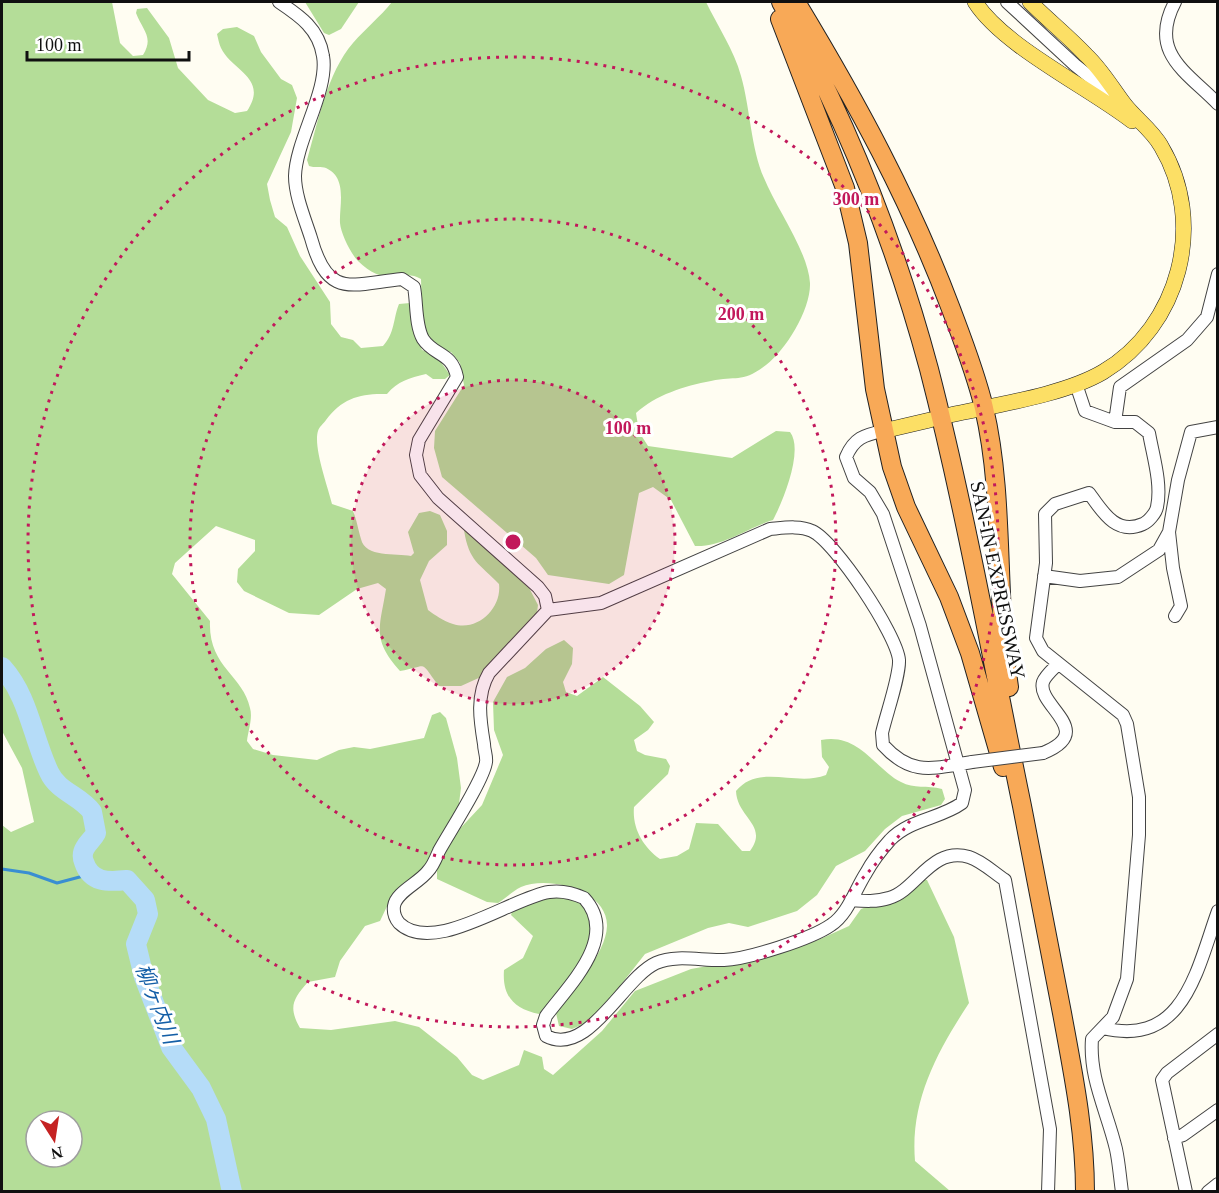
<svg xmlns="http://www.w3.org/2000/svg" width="1219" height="1193" font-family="'Times New Roman','Noto Sans JP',serif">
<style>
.forest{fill:#b4dd98;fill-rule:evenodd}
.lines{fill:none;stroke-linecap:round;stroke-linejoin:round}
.stream{stroke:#398ed2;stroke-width:3}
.river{stroke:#b5dcf8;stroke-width:20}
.minor-casing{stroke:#434343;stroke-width:14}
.major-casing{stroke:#212121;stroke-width:16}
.highway-casing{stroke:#212121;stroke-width:20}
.minor{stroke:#fff;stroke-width:12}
.major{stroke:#fcdf65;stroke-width:15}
.highway{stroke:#f8a957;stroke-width:18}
.minor-bridge-casing{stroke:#434343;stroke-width:14;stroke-linecap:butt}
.minor-bridge{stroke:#fff;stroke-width:12}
.ring{fill:none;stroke:#c2185b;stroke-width:3;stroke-dasharray:3 6}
.labels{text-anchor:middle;stroke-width:6;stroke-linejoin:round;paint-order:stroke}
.street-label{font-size:20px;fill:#101010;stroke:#fff}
.water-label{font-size:21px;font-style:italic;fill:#145fa7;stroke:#fff}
.centre{fill:#c2185b;stroke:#fff;stroke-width:3}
.ring-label{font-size:18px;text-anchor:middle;font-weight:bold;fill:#c2185b;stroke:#fff;stroke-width:6;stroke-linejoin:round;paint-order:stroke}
</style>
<rect width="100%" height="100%" fill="#fffdf2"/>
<!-- forest -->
<path class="forest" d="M 2,2 L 112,2 L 120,43 L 133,56 L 143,55 C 154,37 143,31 136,13 L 137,9 L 147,8 L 169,38 L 178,68 L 208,100 L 235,113 L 247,111 C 269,78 232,71 221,48 C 219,44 218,38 217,34 L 223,29 L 237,27 L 254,36 L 261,52 L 281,79 L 292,85 L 297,98 L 291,132 L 267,184 L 270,200 L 275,217 L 287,227 L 300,256 L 330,302 L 331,324 L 341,337 L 353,340 L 361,348 L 383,346 C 395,333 393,319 399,304 L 410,303 L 415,332 L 422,350 L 436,355 L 450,375 L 445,379 L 433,379 L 426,374 C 409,378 398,381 387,394 C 361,393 342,398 326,420 C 324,423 319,427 318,431 C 313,447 328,487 332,504 L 353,511 C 357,521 358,529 361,539 C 365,558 396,553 411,556 L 414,553 L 408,532 L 419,513 L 430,511 L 440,515 L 447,531 L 447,545 L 429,561 L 420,580 L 428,610 C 435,615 443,621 453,624 C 478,632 502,608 499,584 C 479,563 469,562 464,530 L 525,580 L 538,605 L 536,620 L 483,676 L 461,686 L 439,686 C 418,659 430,666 400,671 C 371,639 380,627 386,589 L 378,583 L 357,589 L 319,615 L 289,613 L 244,591 L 237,582 L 238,569 L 255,551 L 255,540 L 216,526 L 175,563 L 172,574 L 210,621 C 208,667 243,675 250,708 C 253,718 248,731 247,741 L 253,749 L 273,755 L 317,760 L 339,750 L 354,747 L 370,749 L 424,738 L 432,715 L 440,712 L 446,718 L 457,758 L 461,788 L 458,811 L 427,866 L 390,900 L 380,921 L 365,926 L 340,961 L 335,977 L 308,982 C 293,999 288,1007 300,1028 L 331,1030 L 395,1021 L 419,1027 L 457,1057 L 472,1075 L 483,1080 L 519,1065 L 524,1050 L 542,1057 L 544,1069 L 553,1075 L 602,1031 L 635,991 L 691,969 L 774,954 L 818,940 L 849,926 L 861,909 L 912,890 L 919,880 L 927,880 L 954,937 L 969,1003 C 937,1052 910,1101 915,1161 L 950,1191 L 2,1191 L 2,825 L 11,832 L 34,822 L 22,768 L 2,731 ZM 36,1121 L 72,1121 L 72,1157 L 36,1157 Z
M 305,2 L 359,2 L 341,29 L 329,35 L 324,33 Z
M 392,2 L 706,2 C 717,25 734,50 741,76 C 750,107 751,149 764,178 C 776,208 808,251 810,283 C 811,309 786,350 766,365 C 741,384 737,375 711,381 C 684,386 656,395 636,413 L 639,432 L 648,446 L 732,458 L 776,431 L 790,432 C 804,450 783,501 773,520 C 747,528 723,547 695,546 L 671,500 L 653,487 L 639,493 L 624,575 L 609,584 L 548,575 L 536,558 L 442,477 L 434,448 L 435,431 L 464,385 L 460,363 L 451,352 L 441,352 L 426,340 L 422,319 L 421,279 C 402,267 387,290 358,261 C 351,254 341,234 340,223 C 339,206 348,178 326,168 C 322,166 314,168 309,166 L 307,160 C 318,122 327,73 353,43 C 366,28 380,17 392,2 Z
M 564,640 L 573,648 L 572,664 L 563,682 L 566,692 L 577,696 L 603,677 L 640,706 L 654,722 L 648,730 L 634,740 L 637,751 L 645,755 L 666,759 L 670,766 L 668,774 L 634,807 C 632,828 643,847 660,859 L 677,856 L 689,849 L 696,823 L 718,824 L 742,851 L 750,851 C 769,825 737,818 736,791 C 759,763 796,787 826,775 L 829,767 L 822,757 L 821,740 C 859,732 876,770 901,782 C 914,789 927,785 942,789 L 945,799 L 941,805 L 902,816 L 885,829 L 865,851 L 836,866 L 817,895 L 797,911 L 748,927 L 729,923 L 708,928 L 645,954 L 612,996 L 586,1023 L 572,1029 L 559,1026 L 556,1013 C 571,990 606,955 607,926 C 608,890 548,875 521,887 C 513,891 506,898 498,903 L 487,902 L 437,879 L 437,869 L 454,835 L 482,805 L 503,755 L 494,730 L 493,702 L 507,677 L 525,668 L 546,649 Z
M 556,893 L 580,901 L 593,922 L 586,953 L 572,975 L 539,1014 C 514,1009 502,996 504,970 L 523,958 L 533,936 L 511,915 L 513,909 Z"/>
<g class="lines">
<!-- stream -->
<path class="stream" d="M 2,869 L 29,873 L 57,883 L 91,874"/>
<!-- river -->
<path class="river" d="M 2,667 C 29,697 32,736 49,772 C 58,792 81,796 92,812 L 96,833 C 93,839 88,842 85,848 C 82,853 82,857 84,862 C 91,883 108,882 127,880 L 145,900 L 148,914 L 136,944 L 144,977 L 171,1047 L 201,1088 L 216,1119 L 232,1192"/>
<!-- minor casing -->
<g class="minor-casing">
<path id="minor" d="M 279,2 C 300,16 319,29 323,56 C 329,90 296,140 295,176 C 295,196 305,219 311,238 C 328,300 351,284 402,279 L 414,287 C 417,302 415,325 423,339 C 434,356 452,352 457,377 L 419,440 L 416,455 L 420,475 L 438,498 L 538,587 L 545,596 L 548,610
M 1007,2 L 1075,65 L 1116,98
M 1175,2 C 1148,53 1187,72 1218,104
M 1076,384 L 1085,411 L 1115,422 L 1135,422 L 1149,433 C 1153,456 1162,484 1157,507 C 1156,513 1148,522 1143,524 C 1116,536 1102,511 1089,493 L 1055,504 L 1045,514 L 1046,563 L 1036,638 L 1043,651 L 1123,715 L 1127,724 L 1139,797 L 1139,835 L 1127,979 L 1113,1017 L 1092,1039 C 1089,1078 1107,1111 1116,1149 C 1119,1163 1120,1178 1122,1192
M 1115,422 L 1120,387 L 1187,340 L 1207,317 L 1218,274
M 883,431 C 864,435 854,438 846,457 L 854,478 L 870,492 L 883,514 L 920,626 L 965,790 L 962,803 C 940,819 910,819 890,840 C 881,850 872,862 866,873 C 855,890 848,914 831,925 C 811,939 748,959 724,960 C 702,961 677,954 656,963 C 623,978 588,1058 546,1036 L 543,1025 L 546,1016 C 569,985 620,937 584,898 C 573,893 562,890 549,892 C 511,898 433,956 399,923 C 395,918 393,913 394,906 C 396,892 419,883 428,871 C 433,866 436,858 439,851 C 449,833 484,779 486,762 C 487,757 484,750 484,744 C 480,720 476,695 489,673 L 548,610 L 601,603 L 770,529 C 782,528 800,525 812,531 C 835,541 897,635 899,660 C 900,676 886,715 882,733 L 883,745 C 912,777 933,768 972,762
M 1169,532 L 1173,568 L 1181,606 L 1175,616
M 1044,576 L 1080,581 L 1118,577 L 1159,550 L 1169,532 L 1178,480 L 1191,432 L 1218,427
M 1043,753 C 1098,731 1036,706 1043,682 C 1045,676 1053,669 1058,664
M 851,900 C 864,901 877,902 889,898 C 917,890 931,846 969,857 C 982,861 994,873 1005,880 L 1050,1129 L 1048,1192
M 1103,1028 C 1184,1048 1197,969 1218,911
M 1174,1138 L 1183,1135 L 1218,1110
M 1186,1192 L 1162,1080 L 1167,1073 L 1218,1034
M 1208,1192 L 1218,1184"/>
</g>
<!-- major casing -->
<g class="major-casing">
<path id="major" d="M 975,2 C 1003,46 1088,87 1132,121
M 950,415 C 995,405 1064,395 1103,372 C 1180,326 1207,223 1161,146 C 1152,130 1136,119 1125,105 C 1112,88 1102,70 1086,55 C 1068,36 1048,20 1030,2
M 883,431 L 930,420"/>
</g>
<!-- highway casing -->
<g class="highway-casing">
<path id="highway" d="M 781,2 C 845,116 895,243 929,369 C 966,513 992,661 1022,806 C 1036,875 1049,944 1062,1013 C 1073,1073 1085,1131 1085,1192
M 796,2 C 856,101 910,200 951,309 C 963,341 976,374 984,408 C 1005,498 995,595 1009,687
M 780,19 L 845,188 L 858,243 L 875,389 L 892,467 L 906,507 L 949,597 L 970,653 L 1003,767"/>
</g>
<!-- minor -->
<use href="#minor" class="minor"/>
<!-- major -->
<use href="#major" class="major"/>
<!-- highway -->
<use href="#highway" class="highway"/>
<!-- minor-bridge casing -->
<g class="minor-bridge-casing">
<path id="minor-bridge" d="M 972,762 L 1043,753"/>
</g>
<!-- minor-bridge -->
<use href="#minor-bridge" class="minor-bridge"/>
</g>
<!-- distance rings -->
<circle cx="513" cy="542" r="162" fill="#c2185b" fill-opacity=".12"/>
<g class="ring">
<circle cx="513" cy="542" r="162"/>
<circle cx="513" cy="542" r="323"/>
<circle cx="513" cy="542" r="485"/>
</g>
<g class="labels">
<!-- street labels -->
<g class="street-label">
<text transform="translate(998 580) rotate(78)" y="7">SAN-IN EXPRESSWAY</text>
</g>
<!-- water labels -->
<g class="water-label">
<text transform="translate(157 1004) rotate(69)" y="7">柳ヶ内川</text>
</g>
</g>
<circle cx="513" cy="542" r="9" class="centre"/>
<g class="ring-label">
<text x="856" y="205">300 m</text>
<text x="741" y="320">200 m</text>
<text x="628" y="434">100 m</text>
</g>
<!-- border -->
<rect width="1219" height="1193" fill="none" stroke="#101010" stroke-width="6"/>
<!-- north arrow -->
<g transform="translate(54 1139) rotate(168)"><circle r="28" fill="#ffffff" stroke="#9f9f9f" stroke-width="1.5"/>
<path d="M0-4.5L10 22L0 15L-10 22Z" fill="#c52222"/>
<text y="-9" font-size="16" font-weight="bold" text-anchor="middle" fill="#101010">N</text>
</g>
<!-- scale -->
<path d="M27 51v9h162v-9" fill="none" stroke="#101010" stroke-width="3"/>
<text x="36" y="51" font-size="18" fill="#101010" stroke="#ffffff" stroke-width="4.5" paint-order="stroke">100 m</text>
</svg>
